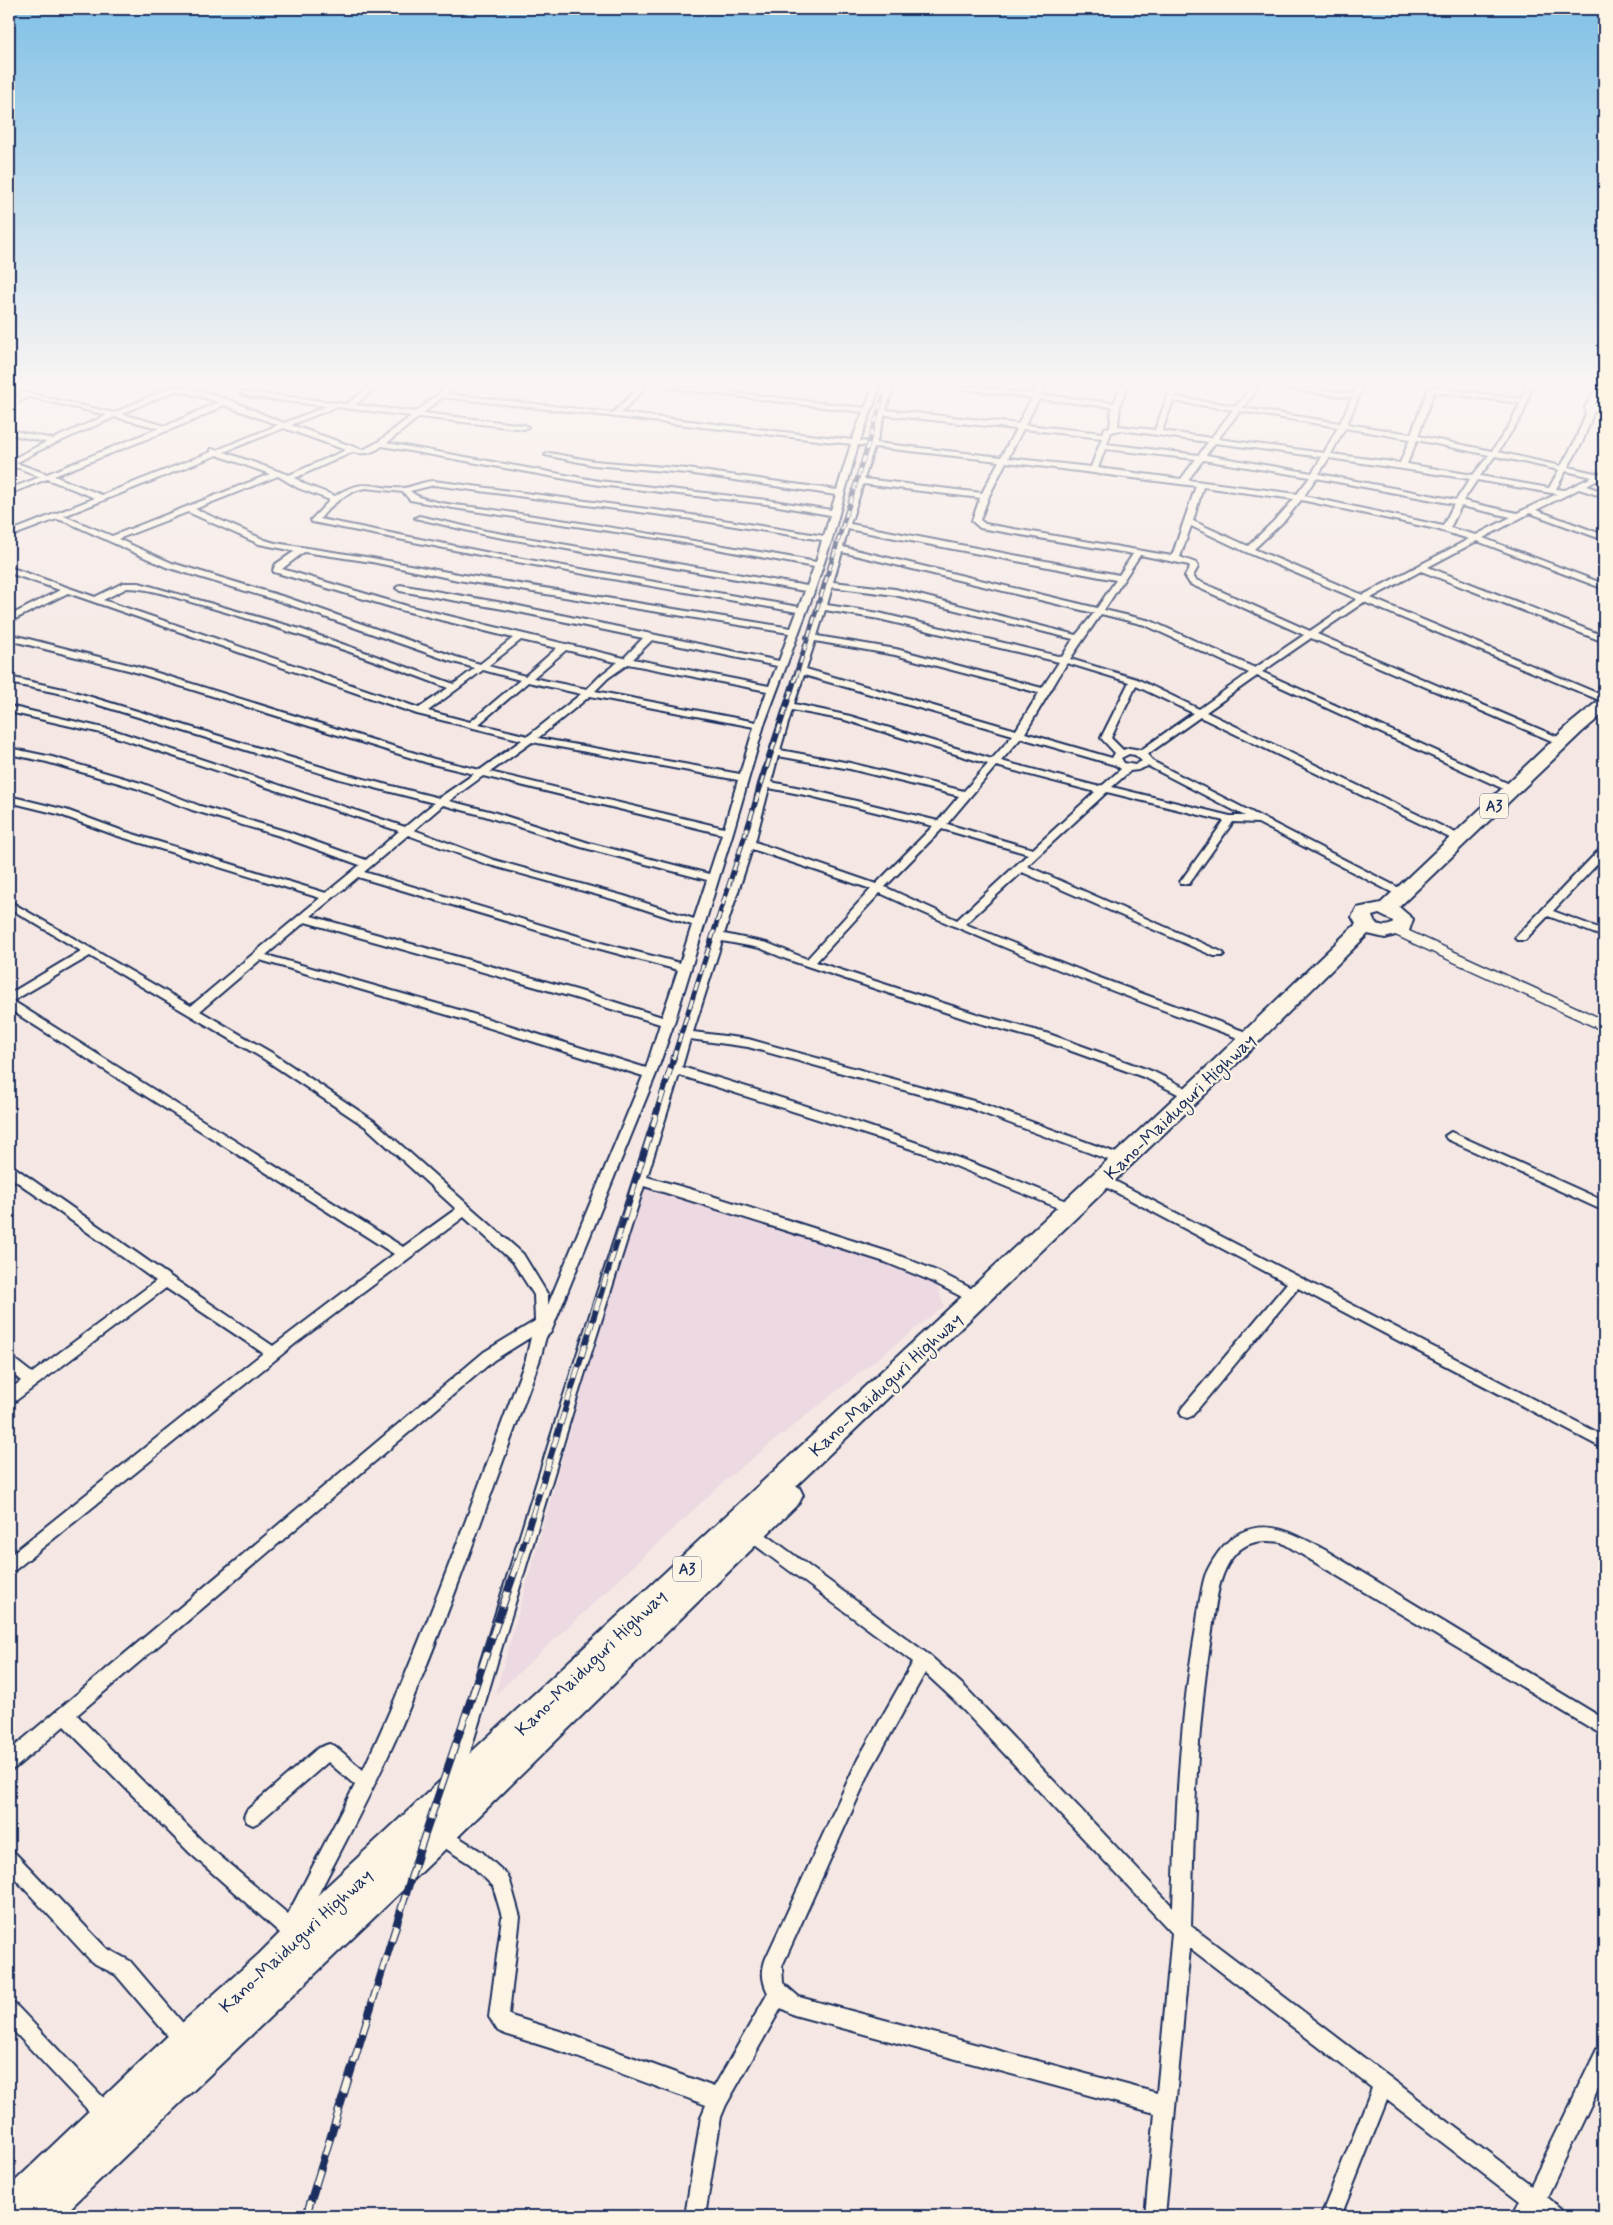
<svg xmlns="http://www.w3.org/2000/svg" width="1613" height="2225" font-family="Mynerve,sans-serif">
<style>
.built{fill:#edd9e2}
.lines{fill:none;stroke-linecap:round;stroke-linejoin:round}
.street-casing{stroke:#1b2f5e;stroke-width:4}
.secondary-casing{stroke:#1b2f5e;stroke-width:3}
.highway-casing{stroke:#1b2f5e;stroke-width:4}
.street{fill:#fcf5e5;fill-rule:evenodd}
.secondary{fill:#fcf5e5;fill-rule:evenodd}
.highway{fill:#fcf5e5;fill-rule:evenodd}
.rail-far3-casing{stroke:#1b2f5e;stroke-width:4}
.rail-far2-casing{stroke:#1b2f5e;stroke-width:5}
.rail-far1-casing{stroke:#1b2f5e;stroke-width:6}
.rail-casing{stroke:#1b2f5e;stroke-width:8}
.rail-far3{stroke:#fcf5e5;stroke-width:2.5;stroke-dasharray:7;stroke-linecap:butt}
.rail-far2{stroke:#fcf5e5;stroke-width:3;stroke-dasharray:9;stroke-linecap:butt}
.rail-far1{stroke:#fcf5e5;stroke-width:4.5;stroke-dasharray:12;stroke-linecap:butt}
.rail{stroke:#fcf5e5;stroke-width:5.5;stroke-dasharray:16;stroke-linecap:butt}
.labels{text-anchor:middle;stroke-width:4.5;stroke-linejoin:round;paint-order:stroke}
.shield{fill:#fcf5e5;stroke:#5e6a86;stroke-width:1}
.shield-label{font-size:15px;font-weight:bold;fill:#1b2f5e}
.near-street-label{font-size:19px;fill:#1b2f5e;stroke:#fcf5e5}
</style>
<rect width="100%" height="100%" fill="#f5e8e4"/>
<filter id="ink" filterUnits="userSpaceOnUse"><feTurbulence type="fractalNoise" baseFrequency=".02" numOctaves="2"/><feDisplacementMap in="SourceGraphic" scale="10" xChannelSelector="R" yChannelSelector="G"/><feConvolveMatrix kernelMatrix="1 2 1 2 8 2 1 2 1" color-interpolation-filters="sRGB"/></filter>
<g filter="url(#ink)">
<!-- built -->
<path class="built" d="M 641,1180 L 934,1276 L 944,1306 L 729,1477 L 495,1695 Z"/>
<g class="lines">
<!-- street casing -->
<g class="street-casing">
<path id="street" d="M 170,387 C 208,387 249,409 284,423 L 327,406 L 251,397 L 240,393 L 240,391 L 347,404 L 369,387 L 377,387 L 355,405 L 416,412 L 447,387 L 454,387 L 447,394 L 613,413 L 639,387 L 646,387 L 621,413 L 852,440 L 863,412 L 662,387 L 684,387 L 865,408 L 873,387 L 880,387 L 860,441 L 869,442 L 886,387 L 893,387 L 886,410 L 1018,424 L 1032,398 L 949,387 L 972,387 L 1034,394 L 1037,387 L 1044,387 L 1041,395 L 1114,403 L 1120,387 L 1127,387 L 1120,405 L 1118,426 L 1155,430 L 1171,387 L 1178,387 L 1175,397 L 1236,406 L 1252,387 L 1259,387 L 1243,408 L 1340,423 L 1352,398 L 1276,387 L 1298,387 L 1354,394 L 1356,387 L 1363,387 L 1347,424 L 1411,434 L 1429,387 L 1522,399 L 1525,387 L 1532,387 L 1523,414 L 1498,452 L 1561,466 L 1574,443 L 1586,414 L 1585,407 L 1597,387 L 1604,387 L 1594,405 L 1604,410 L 1604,414 L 1594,411 L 1582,443 L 1568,467 L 1599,474 L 1604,472 L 1604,477 L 1586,486 L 1604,492 L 1604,497 L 1579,489 L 1536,510 L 1604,535 L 1604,540 L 1530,513 L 1483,538 L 1604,584 L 1604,589 L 1477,541 L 1428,567 L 1604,636 L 1604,642 L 1421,571 L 1371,598 L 1604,696 L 1604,702 L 1364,602 L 1317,634 L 1565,740 L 1565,744 L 1559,744 L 1311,638 L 1262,672 L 1516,787 L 1516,791 L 1508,791 L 1257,676 L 1206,712 L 1464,837 L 1464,841 L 1456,841 L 1200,717 L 1148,754 L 1152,761 L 1405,891 L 1406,893 L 1405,895 L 1397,895 L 1258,823 L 1233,822 L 1189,884 L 1181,884 L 1180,882 L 1224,821 L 1107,792 L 1027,866 L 1222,952 L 1224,954 L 1222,956 L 1214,956 L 1022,872 L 965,924 L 1100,978 L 1254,1035 L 1256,1038 L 1254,1041 L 1246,1041 C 1122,995 999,948 880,893 L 816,962 L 980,1015 L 1049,1034 L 1154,1072 L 1194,1092 L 1196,1095 L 1194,1098 L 1186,1098 L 1146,1078 L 1041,1040 L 972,1021 L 786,959 L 760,948 L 722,941 L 693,1032 L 748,1039 L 977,1102 L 1127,1157 L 1128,1160 L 1122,1165 L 1117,1163 L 969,1108 L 748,1047 L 690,1039 L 682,1067 C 815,1108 948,1149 1076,1205 L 1078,1208 L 1076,1211 L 1066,1211 L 921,1152 L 679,1075 L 647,1177 L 690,1189 L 895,1254 L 939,1272 L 982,1294 L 984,1298 L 982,1302 L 972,1302 L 929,1280 L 885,1262 L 644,1186 L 576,1401 L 461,1782 L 458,1788 L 452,1790 L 446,1788 L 443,1782 L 562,1401 L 733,872 L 744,844 L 759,784 L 807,639 L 806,637 L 808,635 L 867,446 L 858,445 L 832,539 L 815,589 L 764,725 L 733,832 L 674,1023 L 656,1074 L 551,1332 L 546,1337 L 540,1359 C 494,1484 451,1612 398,1734 C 367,1804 330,1870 296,1938 L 289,1940 L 282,1938 L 280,1933 L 190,1853 L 64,1726 L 15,1768 L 9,1770 L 9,1751 L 484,1352 L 535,1321 L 534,1295 L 513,1262 L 464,1217 L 296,1343 L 15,1570 L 9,1572 L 9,1556 L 263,1353 L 166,1288 L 14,1402 L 9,1404 L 9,1390 L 21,1381 L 9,1371 L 9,1357 L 14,1359 L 32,1373 L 156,1281 L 9,1176 L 9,1166 L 14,1167 L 171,1277 L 273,1346 L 394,1254 L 9,1009 L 9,994 L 81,951 L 9,908 L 9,901 L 191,1006 L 320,898 L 115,835 L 58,814 L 9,802 L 9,796 L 66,810 L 123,831 L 326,893 L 360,865 L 280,836 L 192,810 L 136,788 L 47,762 L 9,754 L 9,748 L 52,757 L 144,784 L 200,806 L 288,832 L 366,860 L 399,831 L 110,735 L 9,712 L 9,706 L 116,731 L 405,827 L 434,803 L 340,779 L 63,694 L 9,683 L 9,677 L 68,690 L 348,775 L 439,798 L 474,774 L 428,763 L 132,671 L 9,640 L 9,634 L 138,667 L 434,759 L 480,770 L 522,740 L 417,714 L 68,593 L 9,622 L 9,616 L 60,590 L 9,573 L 9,567 L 95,597 L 123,583 L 139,583 L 300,629 L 454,684 L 475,668 L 450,661 L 282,602 L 166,567 L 67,522 L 57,519 L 9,537 L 9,532 L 95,498 L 47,479 L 9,494 L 9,489 L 40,477 L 19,468 L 9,467 L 9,461 L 46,442 L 9,434 L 9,430 L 53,439 L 107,415 L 29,397 L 9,407 L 9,402 L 21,395 L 9,393 L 9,389 L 114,413 ZM 177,390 L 218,402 L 166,426 L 121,414 ZM 1434,392 L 1520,403 L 1509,426 L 1492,451 L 1418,436 ZM 443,397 L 851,444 L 837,490 L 687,469 L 594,461 L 549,453 L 545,455 L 594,465 L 687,473 L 836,495 L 831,510 L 767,500 L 599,481 L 387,443 L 419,417 L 524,429 L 528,427 L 524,425 L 423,413 ZM 1039,399 L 1112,407 L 1110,427 L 1105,428 L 1103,433 L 1025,425 ZM 1173,401 L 1233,410 L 1211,438 L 1162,431 ZM 224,405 L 278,425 L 217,450 L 211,449 L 211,452 L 102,495 L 54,476 L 197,419 ZM 336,407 L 411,416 L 378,442 L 363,450 L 291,425 ZM 1240,411 L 1338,427 L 1324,453 L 1218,439 ZM 885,415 L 1016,429 L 1001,457 L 876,443 ZM 115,417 L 159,428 L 47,474 L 16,463 L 38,451 ZM 284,428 L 346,450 L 289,475 L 224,452 ZM 1345,428 L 1410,439 L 1400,463 L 1331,454 ZM 1023,429 L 1102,438 L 1091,467 L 1008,458 ZM 1121,430 L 1208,442 L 1199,455 L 1107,444 L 1111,432 ZM 1417,440 L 1489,455 L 1473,475 L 1407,464 ZM 1215,443 L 1322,457 L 1312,473 L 1206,455 ZM 382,446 L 599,485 L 767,504 L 830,515 L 824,536 L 685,514 L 434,481 C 423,481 414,487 403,488 C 373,490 366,476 335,496 L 304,484 L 295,478 L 353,452 C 365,455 372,453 382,446 ZM 874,447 L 999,461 L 982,493 L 864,479 ZM 1105,449 L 1196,459 L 1181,479 L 1098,468 ZM 217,455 L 270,474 L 112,536 L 64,516 ZM 1495,456 L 1559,470 L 1549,488 L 1480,476 ZM 1329,458 L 1470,479 L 1456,500 L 1319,474 ZM 1203,460 L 1310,477 L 1297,494 L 1188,480 ZM 1006,462 L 1196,486 L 1172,556 L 985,524 L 980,520 L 989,496 ZM 1566,471 L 1592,477 L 1565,490 L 1556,489 ZM 278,476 L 298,488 L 330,500 L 311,520 L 312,522 L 495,558 L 797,612 L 791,628 L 458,574 L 372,558 L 275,543 L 265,540 L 195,509 ZM 1316,478 L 1454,504 L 1443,526 L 1304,496 ZM 1477,480 L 1557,494 L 1517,513 L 1463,501 ZM 863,484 L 980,498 L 972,521 L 980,528 L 1133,554 L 1119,575 L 850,524 ZM 434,485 L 685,518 L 822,540 L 816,562 C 706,542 597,525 487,509 C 468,506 423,504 410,491 ZM 1203,487 L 1294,499 L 1279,516 L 1248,546 L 1193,521 ZM 365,488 L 403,492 L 410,500 L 453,508 L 657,538 L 814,567 L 807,586 L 486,531 L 419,516 L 415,518 L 486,535 L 805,591 L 799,607 L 495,554 L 320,519 C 330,505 348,491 365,488 ZM 1301,500 L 1436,529 L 1469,539 L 1363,595 L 1254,549 L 1285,520 ZM 1461,506 L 1511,517 L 1476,535 L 1450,528 ZM 188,512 L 259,544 L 295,551 L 276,564 L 273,570 L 274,572 L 401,610 L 513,638 L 480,664 L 456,657 L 288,598 L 172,563 L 118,539 ZM 1191,526 L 1246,552 L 1357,599 L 1310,631 L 1196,580 L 1193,576 L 1198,567 L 1196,563 L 1180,557 ZM 848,529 L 1116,580 L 1097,608 L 843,547 ZM 304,552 L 372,562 L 458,580 L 789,633 L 779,661 L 509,604 L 400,585 L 396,588 L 400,591 L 509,610 L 643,638 L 624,658 L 407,606 L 282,569 ZM 842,552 L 1094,613 L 1076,635 L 895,589 L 833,582 ZM 1140,555 L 1189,565 L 1190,567 L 1185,576 L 1190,584 L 1304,635 L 1255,668 L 1151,621 L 1104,610 ZM 832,587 L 895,595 L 1073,639 L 1062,657 L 879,613 L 827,605 ZM 127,588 C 153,588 181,600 205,606 C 288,630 368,657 448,688 L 419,708 L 103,600 ZM 825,610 L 879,619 L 1059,662 L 1042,688 L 896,649 L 817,636 ZM 1101,614 L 1145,625 L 1249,673 L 1199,709 L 1137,679 L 1070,659 ZM 521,640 L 557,648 L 525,676 L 488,666 ZM 652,640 L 777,666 L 769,686 L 633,659 ZM 815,641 L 895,655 L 1039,693 L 1016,730 L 806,669 ZM 566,650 L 611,661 L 618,662 L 602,674 L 587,689 L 533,678 ZM 1067,663 L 1129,682 L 1101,738 L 1115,753 L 1112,758 L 1025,733 ZM 628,664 L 767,691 L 756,722 L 595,691 L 608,678 ZM 483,670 L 520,680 L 470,722 L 428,711 ZM 804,675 L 1013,735 L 992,759 L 850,716 L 794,704 ZM 528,682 L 581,694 L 528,736 L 479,724 ZM 1136,686 L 1193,713 L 1141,750 L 1129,748 L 1123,750 L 1111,738 ZM 590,696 L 754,727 L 740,774 L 538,738 ZM 792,710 L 845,720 L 988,764 L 964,791 L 850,763 L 780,750 ZM 1021,738 L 1115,765 L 1121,769 L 1103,785 L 1096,786 L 1001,761 ZM 532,742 L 738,780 L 724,828 L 490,772 ZM 1129,754 L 1135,755 L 1142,761 L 1135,765 L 1124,763 L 1121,758 ZM 778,756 L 850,769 L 959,796 L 938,821 L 811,790 L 771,782 ZM 996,766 L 1092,791 L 1095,792 L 1033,849 L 947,824 ZM 1148,766 L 1245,816 L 1230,816 L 1112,787 L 1130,771 L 1138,770 ZM 483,776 L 722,834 L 709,874 L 589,843 L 493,812 L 449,801 ZM 769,788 L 810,796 L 933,826 L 876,884 L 755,842 ZM 443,805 L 485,816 L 581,847 L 707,880 L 694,919 L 624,896 L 494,860 L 414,830 ZM 942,829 L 1028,854 L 957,920 L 885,887 ZM 408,835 L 486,864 L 616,900 L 692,925 L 680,963 L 601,943 L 364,872 ZM 752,849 L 871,889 L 807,959 L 767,943 L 724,934 ZM 358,877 L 593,947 L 678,970 L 662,1017 L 580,991 L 311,916 ZM 305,922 L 572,997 L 660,1024 L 646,1068 L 466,1012 L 266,955 ZM 90,956 L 264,1059 L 366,1127 L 456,1209 L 403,1247 L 13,1001 ZM 260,960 L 458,1018 L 643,1076 L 548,1305 L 548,1295 L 523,1254 L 374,1121 L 272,1053 L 200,1011 ZM 531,1337 L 526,1359 C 474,1496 426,1637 363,1770 L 335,1746 L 329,1744 L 318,1748 L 247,1810 L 244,1816 L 247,1822 L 253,1825 L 259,1822 L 328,1762 L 355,1785 L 288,1914 L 202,1841 L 77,1715 L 494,1360 Z
M 1604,848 L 1604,857 L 1553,911 L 1604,930 L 1604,937 L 1548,916 L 1525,940 L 1517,940 L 1515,938 L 1517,936 L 1600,849 Z
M 1451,1132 L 1604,1201 L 1604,1211 L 1447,1139 L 1445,1136 Z
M 1111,1179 L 1604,1436 L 1604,1449 L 1298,1288 L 1192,1416 L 1187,1418 L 1182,1416 L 1180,1412 L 1182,1408 L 1287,1283 L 1106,1187 L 1104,1184 L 1106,1181 Z
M 750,1525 L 756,1527 L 929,1655 L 965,1687 L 1173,1907 C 1176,1817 1179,1728 1194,1640 C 1198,1619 1199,1596 1205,1576 C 1211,1561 1225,1540 1240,1533 C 1271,1518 1298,1536 1325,1550 L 1604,1719 L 1604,1736 L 1281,1542 C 1264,1540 1249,1540 1236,1553 C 1217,1574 1216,1605 1212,1631 C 1196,1729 1194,1827 1191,1926 L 1531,2185 L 1597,2049 L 1604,2046 L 1604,2077 L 1547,2197 L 1562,2209 L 1565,2216 L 1512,2216 L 1520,2202 L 1387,2100 L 1341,2216 L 1321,2216 L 1372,2088 L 1190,1948 L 1165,2216 L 1145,2216 L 1155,2113 L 794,2015 L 781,2008 L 726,2105 L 721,2117 L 705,2216 L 685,2216 L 701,2117 L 706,2105 L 566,2053 L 505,2034 L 498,2031 L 489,2017 L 502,1917 L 493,1886 L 470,1864 L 432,1840 L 429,1834 L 432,1828 L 438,1825 L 444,1828 L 482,1852 L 507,1875 L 510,1881 L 520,1917 L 509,2014 L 511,2016 L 566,2033 L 714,2087 L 768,1993 C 762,1981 761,1971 766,1958 L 858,1759 L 913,1662 L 744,1537 L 742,1532 L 744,1527 ZM 925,1673 L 953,1699 L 1172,1933 L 1157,2093 L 799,1997 L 783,1983 L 782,1966 L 870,1771 Z
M 9,1850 L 15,1853 L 106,1948 L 130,1961 L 193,2035 L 196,2042 L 193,2049 L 186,2052 L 179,2049 L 116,1975 L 92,1962 L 9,1872 Z
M 9,2002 L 16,2005 L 114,2109 L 117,2116 L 114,2123 L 107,2126 L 100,2123 L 9,2026 Z"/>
</g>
<!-- secondary casing -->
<g class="secondary-casing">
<path id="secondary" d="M 1398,926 L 1604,1020 L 1604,1031 L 1393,934 L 1390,931 L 1393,928 Z"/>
</g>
<!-- highway casing -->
<g class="highway-casing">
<path id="highway" d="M 1604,700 L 1604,713 L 1582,732 L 1399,907 L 1413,919 L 1409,931 L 1385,938 L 1368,934 L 1223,1077 L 796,1486 L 799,1487 L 803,1495 L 799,1503 L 431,1863 L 62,2216 L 9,2216 L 9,2187 L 174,2030 L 259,1954 L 325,1888 L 968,1291 L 1207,1067 L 1356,924 L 1352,917 L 1357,908 L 1381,903 L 1570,724 L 1598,701 ZM 1379,914 L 1393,921 L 1392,924 C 1384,928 1374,925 1372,916 Z"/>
</g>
<!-- street -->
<use href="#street" class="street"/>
<!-- secondary -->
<use href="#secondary" class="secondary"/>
<!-- highway -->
<use href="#highway" class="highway"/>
<!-- rail-far3 casing -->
<g class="rail-far3-casing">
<path id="rail-far3" d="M 796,677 L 886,387"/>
</g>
<!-- rail-far2 casing -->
<g class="rail-far2-casing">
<path id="rail-far2" d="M 673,1059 L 796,676"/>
</g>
<!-- rail-far1 casing -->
<g class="rail-far1-casing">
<path id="rail-far1" d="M 518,1562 L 674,1057"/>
</g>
<!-- rail casing -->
<g class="rail-casing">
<path id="rail" d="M 306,2216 L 419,1852 L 518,1561"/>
</g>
<!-- rail-far3 -->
<use href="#rail-far3" class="rail-far3"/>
<!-- rail-far2 -->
<use href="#rail-far2" class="rail-far2"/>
<!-- rail-far1 -->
<use href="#rail-far1" class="rail-far1"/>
<!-- rail -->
<use href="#rail" class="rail"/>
</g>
</g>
<!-- sky -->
<linearGradient id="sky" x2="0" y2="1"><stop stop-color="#81c1e6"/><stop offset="0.55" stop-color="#faf5f3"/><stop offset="1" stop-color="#faf5f3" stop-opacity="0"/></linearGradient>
<rect width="1613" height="699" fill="url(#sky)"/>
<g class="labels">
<!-- shield labels -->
<g class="shield">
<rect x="1480" y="793.5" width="28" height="25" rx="4"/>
<rect x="673" y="1556.5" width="28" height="25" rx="4"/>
</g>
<g class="shield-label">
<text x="1494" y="811">A3</text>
<text x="687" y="1574">A3</text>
</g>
<!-- near-street labels -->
<g class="near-street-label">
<text transform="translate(1179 1106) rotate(-44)" y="7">Kano-Maiduguri Highway</text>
<text transform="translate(885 1384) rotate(-43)" y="7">Kano-Maiduguri Highway</text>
<text transform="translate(590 1662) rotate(-44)" y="7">Kano-Maiduguri Highway</text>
<text transform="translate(295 1940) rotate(-43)" y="7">Kano-Maiduguri Highway</text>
</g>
</g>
<!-- margin -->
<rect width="1613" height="2225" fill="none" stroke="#fcf5e5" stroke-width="30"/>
<rect x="15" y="15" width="1583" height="2195" fill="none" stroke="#1b2f5e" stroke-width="2" filter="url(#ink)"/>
</svg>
